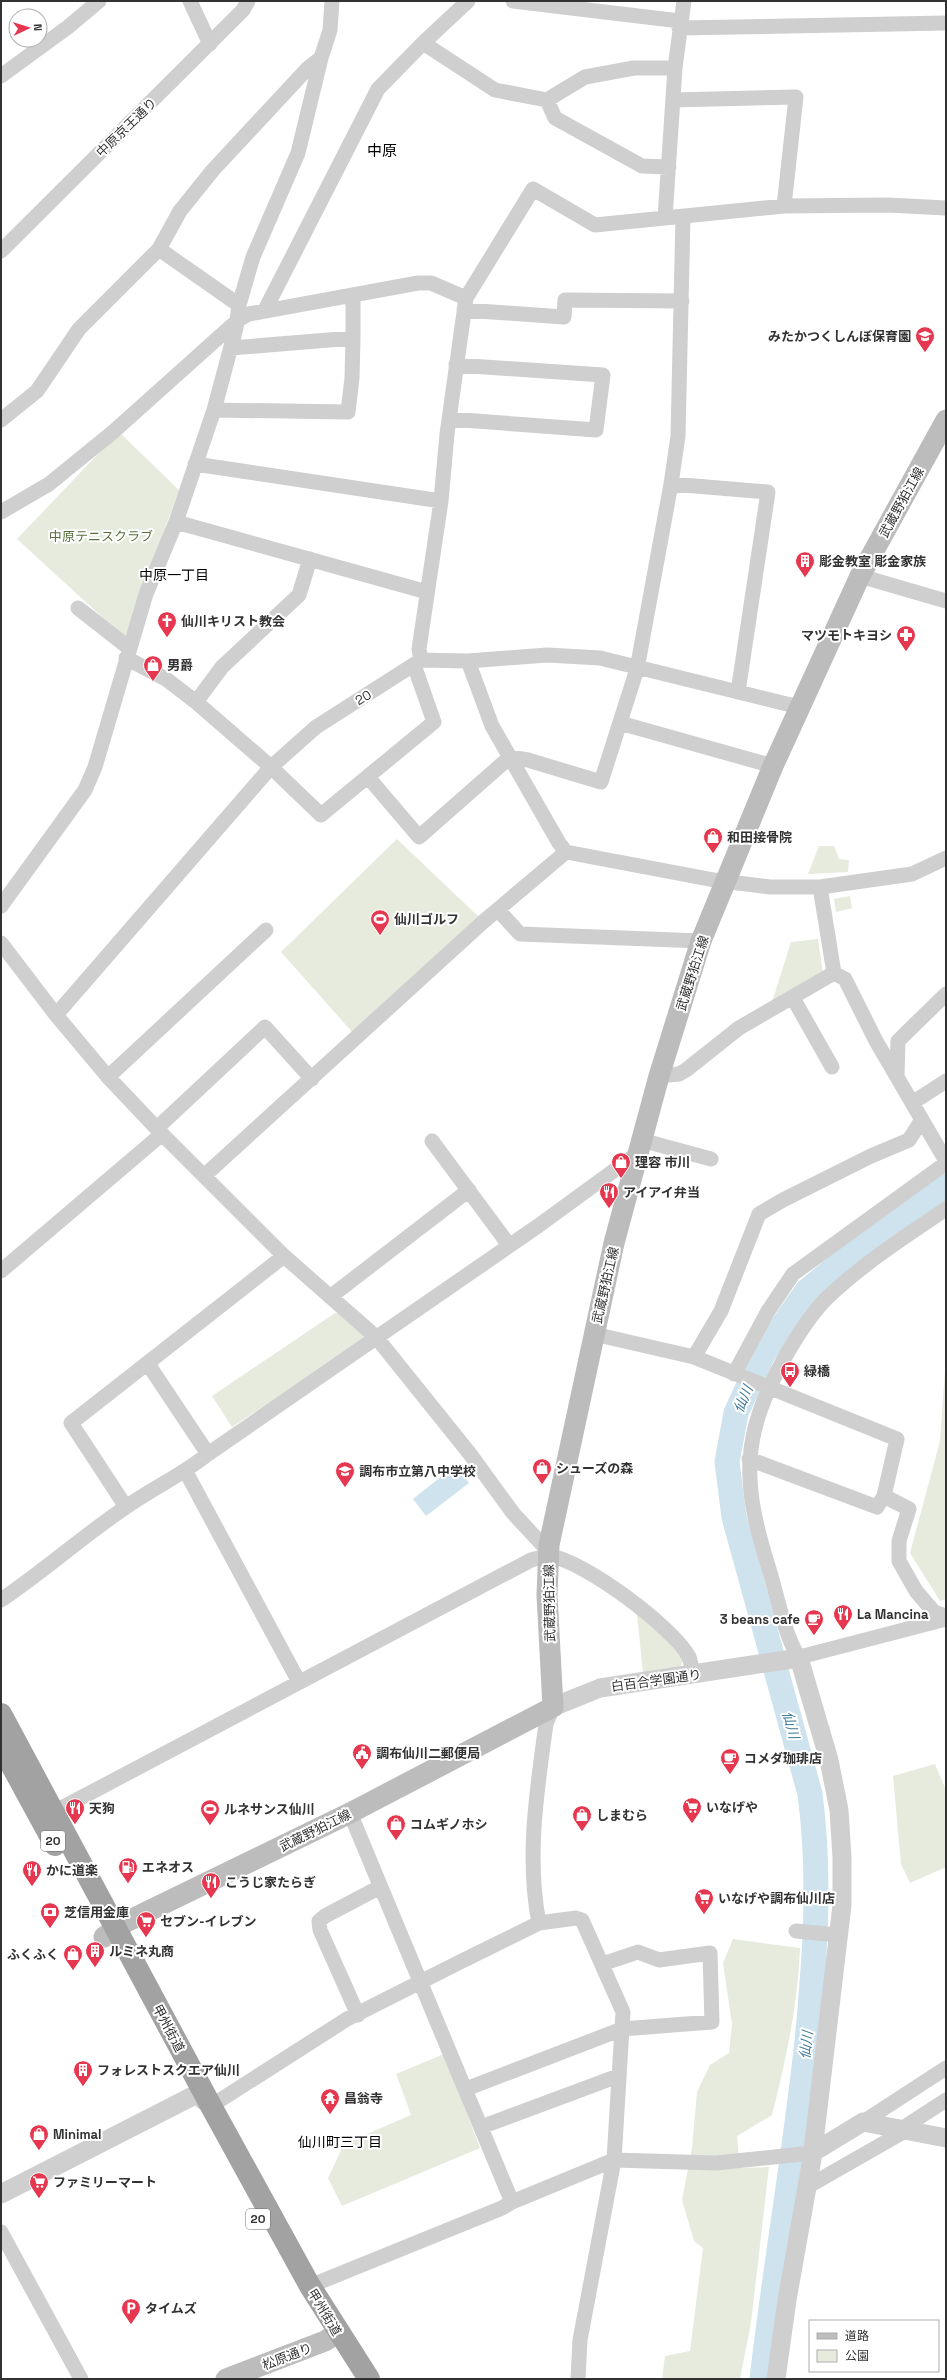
<svg xmlns="http://www.w3.org/2000/svg" width="947" height="2380" font-family="'Space Grotesk','Noto Sans JP',sans-serif">
<style>
.green{fill:#e6ebde}
.water{fill:#cee3ed}
.lines{fill:none;stroke-linecap:round;stroke-linejoin:round}
.river{stroke:#cee3ed;stroke-width:25}
.minor{stroke:#cfcfcf;stroke-width:15}
.tertiary{stroke:#cfcfcf;stroke-width:19}
.secondary{stroke:#bcbcbc;stroke-width:21}
.trunk{stroke:#a2a2a2;stroke-width:22}
.labels{text-anchor:middle;stroke-width:4;stroke-linejoin:round;paint-order:stroke}
.shield{fill:#fff;stroke:#707070;stroke-width:1}
.shield-label{font-size:12px;font-weight:bold;fill:#323232}
.street-label{font-size:13px;fill:#323232;stroke:#fff}
.poi-label{font-size:13px;font-weight:bold;fill:#323232;stroke:#fff;text-anchor:start}
.park-label{font-size:13px;fill:#586f3e;stroke:#fff}
.neighbourhood-label{font-size:14px;fill:#000;stroke:#fff}
.water-label{font-size:14px;font-style:italic;fill:#3f7995;stroke:#fff}
.quarter-label{font-size:15px;fill:#000;stroke:#fff}
</style>
<rect width="100%" height="100%" fill="#fff"/>
<!-- green -->
<path class="green" d="M 119,432 L 179,490 L 125,638 L 17,539 Z
M 397,839 L 481,919 L 354,1034 L 281,952 Z
M 819,846 L 834,846 L 839,859 L 849,860 L 848,872 L 808,874 Z
M 850,896 L 852,908 L 836,912 L 834,899 Z
M 818,939 L 823,973 L 772,1002 L 791,942 Z
M 335,1313 L 341,1314 L 370,1336 L 232,1427 L 212,1396 Z
M 946,1356 L 946,1599 L 940,1601 L 910,1553 L 940,1441 Z
M 637,1614 L 658,1631 L 683,1660 L 680,1669 L 643,1673 Z
M 935,1764 L 946,1790 L 946,1867 L 910,1883 L 901,1864 L 893,1776 Z
M 733,1939 L 800,1948 C 798,2004 786,2060 772,2115 L 737,2136 L 740,2168 L 769,2167 L 751,2323 L 740,2379 L 662,2379 L 665,2356 L 690,2351 L 703,2248 L 694,2241 L 682,2200 L 692,2148 L 697,2092 L 710,2065 L 729,2053 L 732,2024 L 723,1963 Z
M 444,2054 L 480,2148 L 342,2206 L 328,2178 L 344,2144 L 411,2115 L 396,2074 Z"/>
<!-- water -->
<path class="water" d="M 456,1465 L 469,1483 L 426,1516 L 413,1499 Z"/>
<g class="lines">
<!-- river -->
<path class="river" d="M 762,2379 C 775,2266 795,2154 807,2041 C 815,1959 821,1876 810,1794 L 734,1517 L 727,1462 L 736,1413 L 763,1354 L 807,1291 L 853,1253 L 946,1186"/>
<!-- minor -->
<path class="minor" d="M 190,1 L 210,44
M 513,1 L 680,21
M 679,28 L 946,23
M 423,43 L 495,90 L 547,100 L 585,77 L 634,68 L 675,68
M 1,76 L 68,27 L 99,1
M 547,100 L 555,118 L 642,166 L 669,167
M 673,100 L 796,97 L 784,206
M 665,218 L 675,68 L 684,1
M 159,249 L 239,305
M 1,251 L 243,10 L 248,1
M 265,310 L 378,89 L 423,43 L 468,1
M 464,310 L 564,317 L 565,300 L 682,301
M 353,338 L 353,295
M 214,410 L 348,412 L 352,378 L 353,338 L 231,348
M 449,419 L 596,430 L 603,375 L 456,365
M 1,420 L 37,391 L 79,329 L 159,249 L 180,211 L 213,170 L 307,69 L 321,58
M 195,464 L 441,501
M 671,484 L 768,492 L 738,692
M 1,512 L 49,484 L 113,432 L 238,320 L 249,314 L 418,283 L 431,283 L 466,298
M 176,522 L 427,592
M 860,576 L 946,601
M 78,608 L 129,648
M 126,658 L 166,679 L 196,702 L 271,767 L 321,815 L 434,722 L 414,665
M 421,660 L 419,649 L 441,501 L 447,434 L 466,298 L 533,189 L 595,225 L 784,206 L 888,205 L 946,208
M 468,661 L 492,726 L 559,843 L 566,852 L 714,880 L 770,887 L 820,887 L 912,874 L 946,858
M 196,702 L 222,667 L 299,595 L 310,559
M 620,723 L 773,766
M 368,777 L 419,837 L 510,757 L 528,760 L 601,782 L 637,669 L 671,484 L 678,436 L 683,217
M 820,887 L 834,973
M 1,906 L 85,790 L 95,767 L 146,594 L 176,522 L 214,410 L 236,328 L 239,305 L 253,257 L 298,153 L 321,58 L 330,30 L 332,1
M 498,910 L 520,934 L 701,941
M 1,943 L 56,1015 L 108,1077 L 162,1134 L 284,1256 L 376,1337 L 470,1454 L 513,1513 L 548,1551
M 834,973 L 845,979 L 876,1041 L 946,1161
M 793,998 L 832,1067
M 56,1015 L 271,767 L 316,727 L 421,660 L 468,661 L 547,655 L 600,658 L 799,707
M 659,1076 L 679,1074 L 686,1070 L 739,1028 L 834,973
M 897,1076 L 898,1041 L 946,994
M 108,1077 L 266,930
M 912,1103 L 946,1081
M 157,1128 L 265,1027 L 312,1079
M 641,1140 L 711,1159
M 432,1141 L 509,1245
M 204,1176 L 483,922 L 566,852
M 1,1271 L 162,1134
M 330,1297 L 469,1190
M 594,1334 L 694,1357 L 897,1439 L 884,1496 L 909,1509 L 899,1541 L 899,1561 L 916,1591 L 934,1612 L 946,1616
M 694,1357 L 721,1311 L 759,1214 L 783,1200 L 871,1156 L 909,1140 L 921,1121
M 148,1364 L 208,1454
M 734,1374 L 768,1311 L 793,1274 L 946,1163
M 749,1459 L 877,1507 L 884,1496
M 186,1472 L 299,1682
M 126,1507 L 71,1423 L 284,1256
M 1,1600 C 44,1571 83,1536 126,1507 C 153,1488 182,1475 208,1454 L 538,1226 L 638,1153
M 799,1658 C 783,1631 778,1598 769,1569 C 742,1483 740,1437 785,1357 C 797,1336 811,1313 829,1296 C 864,1263 906,1236 946,1209
M 792,1659 L 946,1619
M 54,1812 L 531,1560 C 537,1559 544,1556 549,1556 C 582,1559 673,1627 689,1657 C 691,1662 692,1669 693,1675
M 350,1813 L 512,2202
M 539,1923 C 526,1857 537,1790 546,1724 L 553,1707
M 796,1931 L 838,1935
M 358,2015 L 320,1930 L 319,1921 L 325,1916 L 380,1887
M 466,2089 L 622,2029 L 712,2022 L 710,1953 L 659,1960 L 638,1952 L 602,1964
M 202,2102 L 211,2106 L 347,2019 L 462,1961 L 539,1923 L 576,1918 L 582,1920 L 623,2012 L 614,2160 L 580,2340 L 578,2379
M 863,2122 L 946,2068
M 481,2127 L 618,2076
M 807,2187 L 905,2131 L 906,2126 L 946,2100
M 1,2232 L 81,2379
M 310,2286 L 502,2208 L 512,2202 L 614,2160 L 716,2163 L 812,2153"/>
<!-- tertiary -->
<path class="tertiary" d="M 553,1707 L 600,1688 L 792,1659
M 812,2153 L 863,2122 L 946,2138
M 1,2194 L 191,2097
M 776,2379 L 787,2300 L 812,2159 L 842,1905 L 842,1858 L 839,1810 L 829,1760 L 799,1658"/>
<!-- secondary -->
<path class="secondary" d="M 104,1937 L 126,1922 L 350,1813 L 553,1707 L 547,1595 L 549,1545 L 614,1243 L 659,1076 L 701,941 L 773,766 L 860,576 L 946,420
M 226,2379 L 325,2341 L 338,2333"/>
<!-- trunk -->
<path class="trunk" d="M 1,1714 L 211,2106 L 310,2286 L 369,2379
M 1,1746 L 55,1845"/>
</g>
<!-- icons -->
<defs>
<g id="school-pin" transform="scale(1)"><path d="M0 17L-7.5 6A9.5 9.5 0 1 1 7.5 6Z" fill="#e53850" stroke="#fff"/><path d="M0-5L7-2L0 1L-7-2ZM-4 1L0 2.5L4 1V4Q0 6-4 4Z" fill="#fff"/></g>
<g id="building-pin" transform="scale(1)"><path d="M0 17L-7.5 6A9.5 9.5 0 1 1 7.5 6Z" fill="#e53850" stroke="#fff"/><path d="M-4-6H4V6H1V3H-1V6H-4ZM-2.5-4.3h1.7v1.8h-1.7ZM.8-4.3h1.7v1.8H.8ZM-2.5-1h1.7V.8h-1.7ZM.8-1h1.7V.8H.8Z" fill="#fff"/></g>
<g id="church-pin" transform="scale(1)"><path d="M0 17L-7.5 6A9.5 9.5 0 1 1 7.5 6Z" fill="#e53850" stroke="#fff"/><path d="M-1.2-6h2.4v3.5h3.3v2.4h-3.3V6h-2.4V-.1h-3.3v-2.4h3.3Z" fill="#fff"/></g>
<g id="pharmacy-pin" transform="scale(1)"><path d="M0 17L-7.5 6A9.5 9.5 0 1 1 7.5 6Z" fill="#e53850" stroke="#fff"/><path d="M-2-6h4v4h4v4h-4v4h-4v-4h-4v-4h4Z" fill="#fff"/></g>
<g id="shop-pin" transform="scale(1)"><path d="M0 17L-7.5 6A9.5 9.5 0 1 1 7.5 6Z" fill="#e53850" stroke="#fff"/><path d="M-5-2.5h2.3a2.7 3.5 0 0 1 5.4 0H5L5.5 6h-11ZM-1.5-2.5h3a1.5 2.3 0 0 0-3 0Z" fill="#fff"/></g>
<g id="stadium-pin" transform="scale(1)"><path d="M0 17L-7.5 6A9.5 9.5 0 1 1 7.5 6Z" fill="#e53850" stroke="#fff"/><path d="M0-5a6.5 5 0 1 0 0 10a6.5 5 0 1 0 0-10ZM-3.5-1.8h7v3.6h-7Z" fill="#fff"/></g>
<g id="restaurant-pin" transform="scale(1)"><path d="M0 17L-7.5 6A9.5 9.5 0 1 1 7.5 6Z" fill="#e53850" stroke="#fff"/><path d="M-5-6h1v4h1v-4h1v4h1v-4h1v5L-1.5 .5V6h-2V.5L-5-1ZM5-6V6H3V1.5H1.5Q1.5-4 5-6Z" fill="#fff"/></g>
<g id="bus-pin" transform="scale(1)"><path d="M0 17L-7.5 6A9.5 9.5 0 1 1 7.5 6Z" fill="#e53850" stroke="#fff"/><path d="M-5-6H5V4H4V6H2V4H-2V6H-4V4H-5ZM-3.5-4V0h7V-4ZM-3.5 1.2v1.5H-2V1.2ZM2 1.2v1.5H3.5V1.2Z" fill="#fff"/></g>
<g id="cafe-pin" transform="scale(1)"><path d="M0 17L-7.5 6A9.5 9.5 0 1 1 7.5 6Z" fill="#e53850" stroke="#fff"/><path d="M-5.5-4.5H6V0H3Q3 3.5 0 3.5H-2.5Q-5.5 3.5-5.5 0ZM3-3.2v2h1.7v-2ZM-6 4.5H4V6H-6Z" fill="#fff"/></g>
<g id="civic-pin" transform="scale(1)"><path d="M0 17L-7.5 6A9.5 9.5 0 1 1 7.5 6Z" fill="#e53850" stroke="#fff"/><path d="M-.6-6.5H3V-4.5H.6V-3L4-1V1h2V6H-6V1h2V-1L-.6-3ZM-1.2 2.5V6h2.4V2.5Z" fill="#fff"/></g>
<g id="supermarket-pin" transform="scale(1)"><path d="M0 17L-7.5 6A9.5 9.5 0 1 1 7.5 6Z" fill="#e53850" stroke="#fff"/><path d="M-6-5.5h2.5l.6 2H6L4.5 2H-2.5L-4.4-4H-6ZM-1.5 3.2a1.3 1.3 0 1 0 .1 0ZM3 3.2a1.3 1.3 0 1 0 .1 0Z" fill="#fff"/></g>
<g id="fuel-pin" transform="scale(1)"><path d="M0 17L-7.5 6A9.5 9.5 0 1 1 7.5 6Z" fill="#e53850" stroke="#fff"/><path d="M-5.5-6h7V0h2V4h1.3V-2.5L3-4.5l.8-.8L6-3V5H2.5V1h-1V6h-7ZM-4.2-4.7v3.2H.2V-4.7Z" fill="#fff"/></g>
<g id="bank-pin" transform="scale(1)"><path d="M0 17L-7.5 6A9.5 9.5 0 1 1 7.5 6Z" fill="#e53850" stroke="#fff"/><path d="M-6-4H6V4H-6ZM0-2.3a2.3 2.3 0 1 0 0 4.6a2.3 2.3 0 1 0 0-4.6Z" fill="#fff"/></g>
<g id="temple-pin" transform="scale(1)"><path d="M0 17L-7.5 6A9.5 9.5 0 1 1 7.5 6Z" fill="#e53850" stroke="#fff"/><path d="M0-6L5-2H3V0L6.5 2.5H4V6H1.5V3h-3V6H-4V2.5H-6.5L-3 0V-2H-5Z" fill="#fff"/></g>
<g id="parking-pin" transform="scale(1)"><path d="M0 17L-7.5 6A9.5 9.5 0 1 1 7.5 6Z" fill="#e53850" stroke="#fff"/><path d="M-3.5-5.5H1a3.5 3.5 0 0 1 0 7H-1V5.5H-3.5ZM-1-3.4V-.6H.8a1.4 1.4 0 0 0 0-2.8Z" fill="#fff"/></g>
</defs>
<g fill-rule="evenodd">
<use href="#school-pin" x="925" y="336"/>
<use href="#building-pin" x="805" y="561"/>
<use href="#church-pin" x="167" y="621"/>
<use href="#pharmacy-pin" x="906" y="635"/>
<use href="#shop-pin" x="153" y="665"/>
<use href="#shop-pin" x="713" y="837"/>
<use href="#stadium-pin" x="380" y="919"/>
<use href="#shop-pin" x="621" y="1162"/>
<use href="#restaurant-pin" x="609" y="1192"/>
<use href="#bus-pin" x="790" y="1371"/>
<use href="#shop-pin" x="542" y="1468"/>
<use href="#school-pin" x="345" y="1471"/>
<use href="#restaurant-pin" x="843" y="1614"/>
<use href="#cafe-pin" x="814" y="1619"/>
<use href="#civic-pin" x="362" y="1753"/>
<use href="#cafe-pin" x="730" y="1758"/>
<use href="#supermarket-pin" x="692" y="1807"/>
<use href="#restaurant-pin" x="75" y="1808"/>
<use href="#stadium-pin" x="210" y="1809"/>
<use href="#shop-pin" x="582" y="1815"/>
<use href="#shop-pin" x="396" y="1824"/>
<use href="#fuel-pin" x="128" y="1867"/>
<use href="#restaurant-pin" x="32" y="1870"/>
<use href="#restaurant-pin" x="211" y="1882"/>
<use href="#supermarket-pin" x="704" y="1898"/>
<use href="#bank-pin" x="50" y="1912"/>
<use href="#supermarket-pin" x="146" y="1921"/>
<use href="#building-pin" x="95" y="1951"/>
<use href="#shop-pin" x="73" y="1954"/>
<use href="#building-pin" x="83" y="2070"/>
<use href="#temple-pin" x="330" y="2098"/>
<use href="#shop-pin" x="39" y="2134"/>
<use href="#supermarket-pin" x="39" y="2182"/>
<use href="#parking-pin" x="131" y="2308"/>
</g>
<g class="labels">
<!-- shield labels -->
<g class="shield">
<rect x="41" y="1831" width="24" height="20" rx="3"/>
<rect x="246" y="2209" width="24" height="20" rx="3"/>
</g>
<g class="shield-label">
<text x="53" y="1845">20</text>
<text x="258" y="2223">20</text>
</g>
<!-- street labels -->
<g class="street-label">
<text transform="translate(126 127) rotate(-44)" y="5">中原京王通り</text>
<text transform="translate(901 502) rotate(-61)" y="5">武蔵野狛江線</text>
<text transform="translate(363 697) rotate(-32)" y="5">20</text>
<text transform="translate(692 973) rotate(-72)" y="5">武蔵野狛江線</text>
<text transform="translate(605 1285) rotate(-77)" y="5">武蔵野狛江線</text>
<text transform="translate(549 1603) rotate(-91)" y="5">武蔵野狛江線</text>
<text transform="translate(656 1680) rotate(-8)" y="5">白百合学園通り</text>
<text transform="translate(315 1830) rotate(-26)" y="5">武蔵野狛江線</text>
<text transform="translate(169 2028) rotate(62)" y="5">甲州街道</text>
<text transform="translate(325 2312) rotate(59)" y="5">甲州街道</text>
<text transform="translate(287 2356) rotate(-21)" y="5">松原通り</text>
</g>
<!-- poi labels -->
<g class="poi-label">
<text x="911" y="341" text-anchor="end">みたかつくしんぼ保育園</text>
<text x="819" y="566">彫金教室 彫金家族</text>
<text x="181" y="626">仙川キリスト教会</text>
<text x="892" y="640" text-anchor="end">マツモトキヨシ</text>
<text x="167" y="670">男爵</text>
<text x="727" y="842">和田接骨院</text>
<text x="394" y="924">仙川ゴルフ</text>
<text x="635" y="1167">理容 市川</text>
<text x="623" y="1197">アイアイ弁当</text>
<text x="804" y="1376">緑橋</text>
<text x="556" y="1473">シューズの森</text>
<text x="359" y="1476">調布市立第八中学校</text>
<text x="857" y="1619">La Mancina</text>
<text x="800" y="1624" text-anchor="end">3 beans cafe</text>
<text x="376" y="1758">調布仙川二郵便局</text>
<text x="744" y="1763">コメダ珈琲店</text>
<text x="706" y="1812">いなげや</text>
<text x="89" y="1813">天狗</text>
<text x="224" y="1814">ルネサンス仙川</text>
<text x="596" y="1820">しまむら</text>
<text x="410" y="1829">コムギノホシ</text>
<text x="142" y="1872">エネオス</text>
<text x="46" y="1875">かに道楽</text>
<text x="225" y="1887">こうじ家たらぎ</text>
<text x="718" y="1903">いなげや調布仙川店</text>
<text x="64" y="1917">芝信用金庫</text>
<text x="160" y="1926">セブン-イレブン</text>
<text x="109" y="1956">ルミネ丸商</text>
<text x="59" y="1959" text-anchor="end">ふくふく</text>
<text x="97" y="2075">フォレストスクエア仙川</text>
<text x="344" y="2103">昌翁寺</text>
<text x="53" y="2139">Minimal</text>
<text x="53" y="2187">ファミリーマート</text>
<text x="145" y="2313">タイムズ</text>
</g>
<!-- park labels -->
<g class="park-label">
<text x="101" y="541">中原テニスクラブ</text>
</g>
<!-- neighbourhood labels -->
<g class="neighbourhood-label">
<text x="174" y="580">中原一丁目</text>
<text x="340" y="2147">仙川町三丁目</text>
</g>
<!-- water labels -->
<g class="water-label">
<text transform="translate(743 1399) rotate(-67)" y="5">仙川</text>
<text transform="translate(791 1725) rotate(75)" y="5">仙川</text>
<text transform="translate(806 2045) rotate(-84)" y="5">仙川</text>
</g>
<!-- quarter labels -->
<g class="quarter-label">
<text x="382" y="156">中原</text>
</g>
</g>
<!-- border -->
<rect width="947" height="2380" fill="none" stroke="#323232" stroke-width="4"/>
<!-- legend -->
<rect x="809" y="2320" width="130" height="52" fill="#ffffff" stroke="#adadad"/>
<rect x="817" y="2333" width="20" height="6" fill="#bcbcbc" stroke="#adadad"/>
<text x="845" y="2340" font-size="12" fill="#323232">道路</text>
<rect x="817" y="2350" width="20" height="12" fill="#e6ebde" stroke="#adadad"/>
<text x="845" y="2360" font-size="12" fill="#323232">公園</text>
<!-- north arrow -->
<g transform="translate(28 28) rotate(86)"><circle r="19" fill="#ffffff" stroke="#adadad"/>
<path d="M0-3L7 15L0 10L-7 15Z" fill="#e53850"/>
<text y="-6" font-size="11" font-weight="bold" text-anchor="middle" fill="#323232">N</text>
</g>
</svg>
